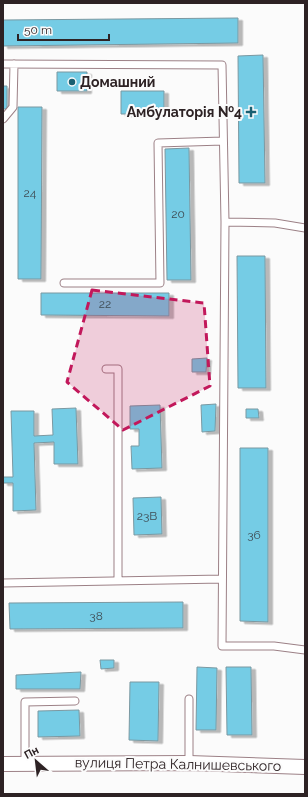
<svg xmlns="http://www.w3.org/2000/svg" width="308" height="797" font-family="Raleway,sans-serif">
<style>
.building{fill:#74cce5;stroke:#7b98a1;filter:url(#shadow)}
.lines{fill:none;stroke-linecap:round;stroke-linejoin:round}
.lane-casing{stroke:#9c8086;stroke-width:9}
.street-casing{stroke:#9c8086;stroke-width:16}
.lane{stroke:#fff;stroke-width:7}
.street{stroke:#fff;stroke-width:14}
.marked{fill:#c2185b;fill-opacity:0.2;stroke:#c2185b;stroke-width:3;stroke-dasharray:8 5;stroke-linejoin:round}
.poi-dot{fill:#195f71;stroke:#fbfbfb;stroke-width:1.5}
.labels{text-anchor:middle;stroke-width:4;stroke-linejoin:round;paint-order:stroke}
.number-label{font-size:12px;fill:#3f4c54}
.poi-label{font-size:14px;font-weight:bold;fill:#2d2224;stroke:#fbfbfb;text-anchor:start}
.street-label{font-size:14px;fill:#2d2224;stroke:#fbfbfb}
</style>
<defs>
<filter id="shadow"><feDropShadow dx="4.5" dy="2.5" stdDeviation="0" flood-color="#0004"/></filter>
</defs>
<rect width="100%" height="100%" fill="#fbfbfb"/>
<!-- building -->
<path class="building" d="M 238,18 L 238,43 L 3,46 L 3,20 Z
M 263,55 L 265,183 L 239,183 L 238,56 Z
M 57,72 L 87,72 L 87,91 L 57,91 Z
M 3,86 L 7,86 L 7,109 L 3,109 Z
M 121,91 L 164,91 L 164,114 L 121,114 Z
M 18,107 L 42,107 L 41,279 L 18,279 Z
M 189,148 L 191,280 L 167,280 L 165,149 Z
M 237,256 L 265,256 L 266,388 L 238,388 Z
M 41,293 L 169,293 L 169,316 L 41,315 Z
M 207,358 L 206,372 L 192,372 L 192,359 Z
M 216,404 L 215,431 L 202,432 L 201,405 Z
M 160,405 L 162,468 L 132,469 L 131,446 L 139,446 L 139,429 L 130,429 L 130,406 Z
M 76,408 L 78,464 L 54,464 L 54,442 L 34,443 L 36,510 L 13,511 L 13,483 L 3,483 L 3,477 L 13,477 L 11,411 L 34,411 L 34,436 L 53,435 L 52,409 Z
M 246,409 L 258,409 L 259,418 L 246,418 Z
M 240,448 L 268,448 L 268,622 L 240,621 Z
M 161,497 L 162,534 L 134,535 L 133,498 Z
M 183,602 L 183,628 L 10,629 L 9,603 Z
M 100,660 L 114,660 L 114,668 L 101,669 Z
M 197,667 L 217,668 L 216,730 L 196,730 Z
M 226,667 L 251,667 L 252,735 L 227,735 Z
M 81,672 L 80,689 L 16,689 L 16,675 Z
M 130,682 L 159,682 L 158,741 L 129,740 Z
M 79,710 L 80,736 L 38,737 L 38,711 Z"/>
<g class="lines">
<!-- lane casing -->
<g class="lane-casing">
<path id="lane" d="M 3,64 L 222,65 L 225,222 L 275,223 L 305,228
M 3,119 L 13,107 L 14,64
M 225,222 L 222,646 L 274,646 L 305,650
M 64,283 L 160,283 L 158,143 L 223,141
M 106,369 L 118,369 L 118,581
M 3,583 L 222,579
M 25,763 L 25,702 L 75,701
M 189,763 L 189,699"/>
</g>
<!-- street casing -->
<g class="street-casing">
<path id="street" d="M 3,764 L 189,763 L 305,767"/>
</g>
<!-- lane -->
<use href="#lane" class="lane"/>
<!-- street -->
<use href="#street" class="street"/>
</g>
<!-- marked area -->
<path class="marked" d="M 92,290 L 204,303 L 210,386 L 123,430 L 67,382 Z"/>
<!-- markers -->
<g class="poi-dot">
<circle cx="72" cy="82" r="4"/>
<path d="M249 106h4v4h4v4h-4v4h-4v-4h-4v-4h4z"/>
</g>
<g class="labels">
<!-- number labels -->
<g class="number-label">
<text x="30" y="197">24</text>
<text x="178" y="218">20</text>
<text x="105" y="308">22</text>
<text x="147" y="520">23В</text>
<text x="254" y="539">36</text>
<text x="96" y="620">38</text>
</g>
<!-- poi labels -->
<g class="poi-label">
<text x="80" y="87">Домашний</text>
<text x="242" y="117" text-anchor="end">Амбулаторія №4</text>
</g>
<!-- street labels -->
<g class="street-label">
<text transform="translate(178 764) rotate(1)" y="5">вулиця Петра Калнишевського</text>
</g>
</g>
<!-- border -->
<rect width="308" height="797" fill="none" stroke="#2d2224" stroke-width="8"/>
<!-- north arrow -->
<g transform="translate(36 761) rotate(332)" stroke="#fbfbfb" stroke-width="3" paint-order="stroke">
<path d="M0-3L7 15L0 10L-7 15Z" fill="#2d2224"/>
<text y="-6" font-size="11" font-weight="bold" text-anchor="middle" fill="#2d2224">Пн</text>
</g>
<!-- scale -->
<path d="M18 34v6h91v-6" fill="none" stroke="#2d2224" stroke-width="2"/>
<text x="24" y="34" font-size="12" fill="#2d2224" stroke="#fbfbfb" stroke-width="3" paint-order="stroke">50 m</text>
</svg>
